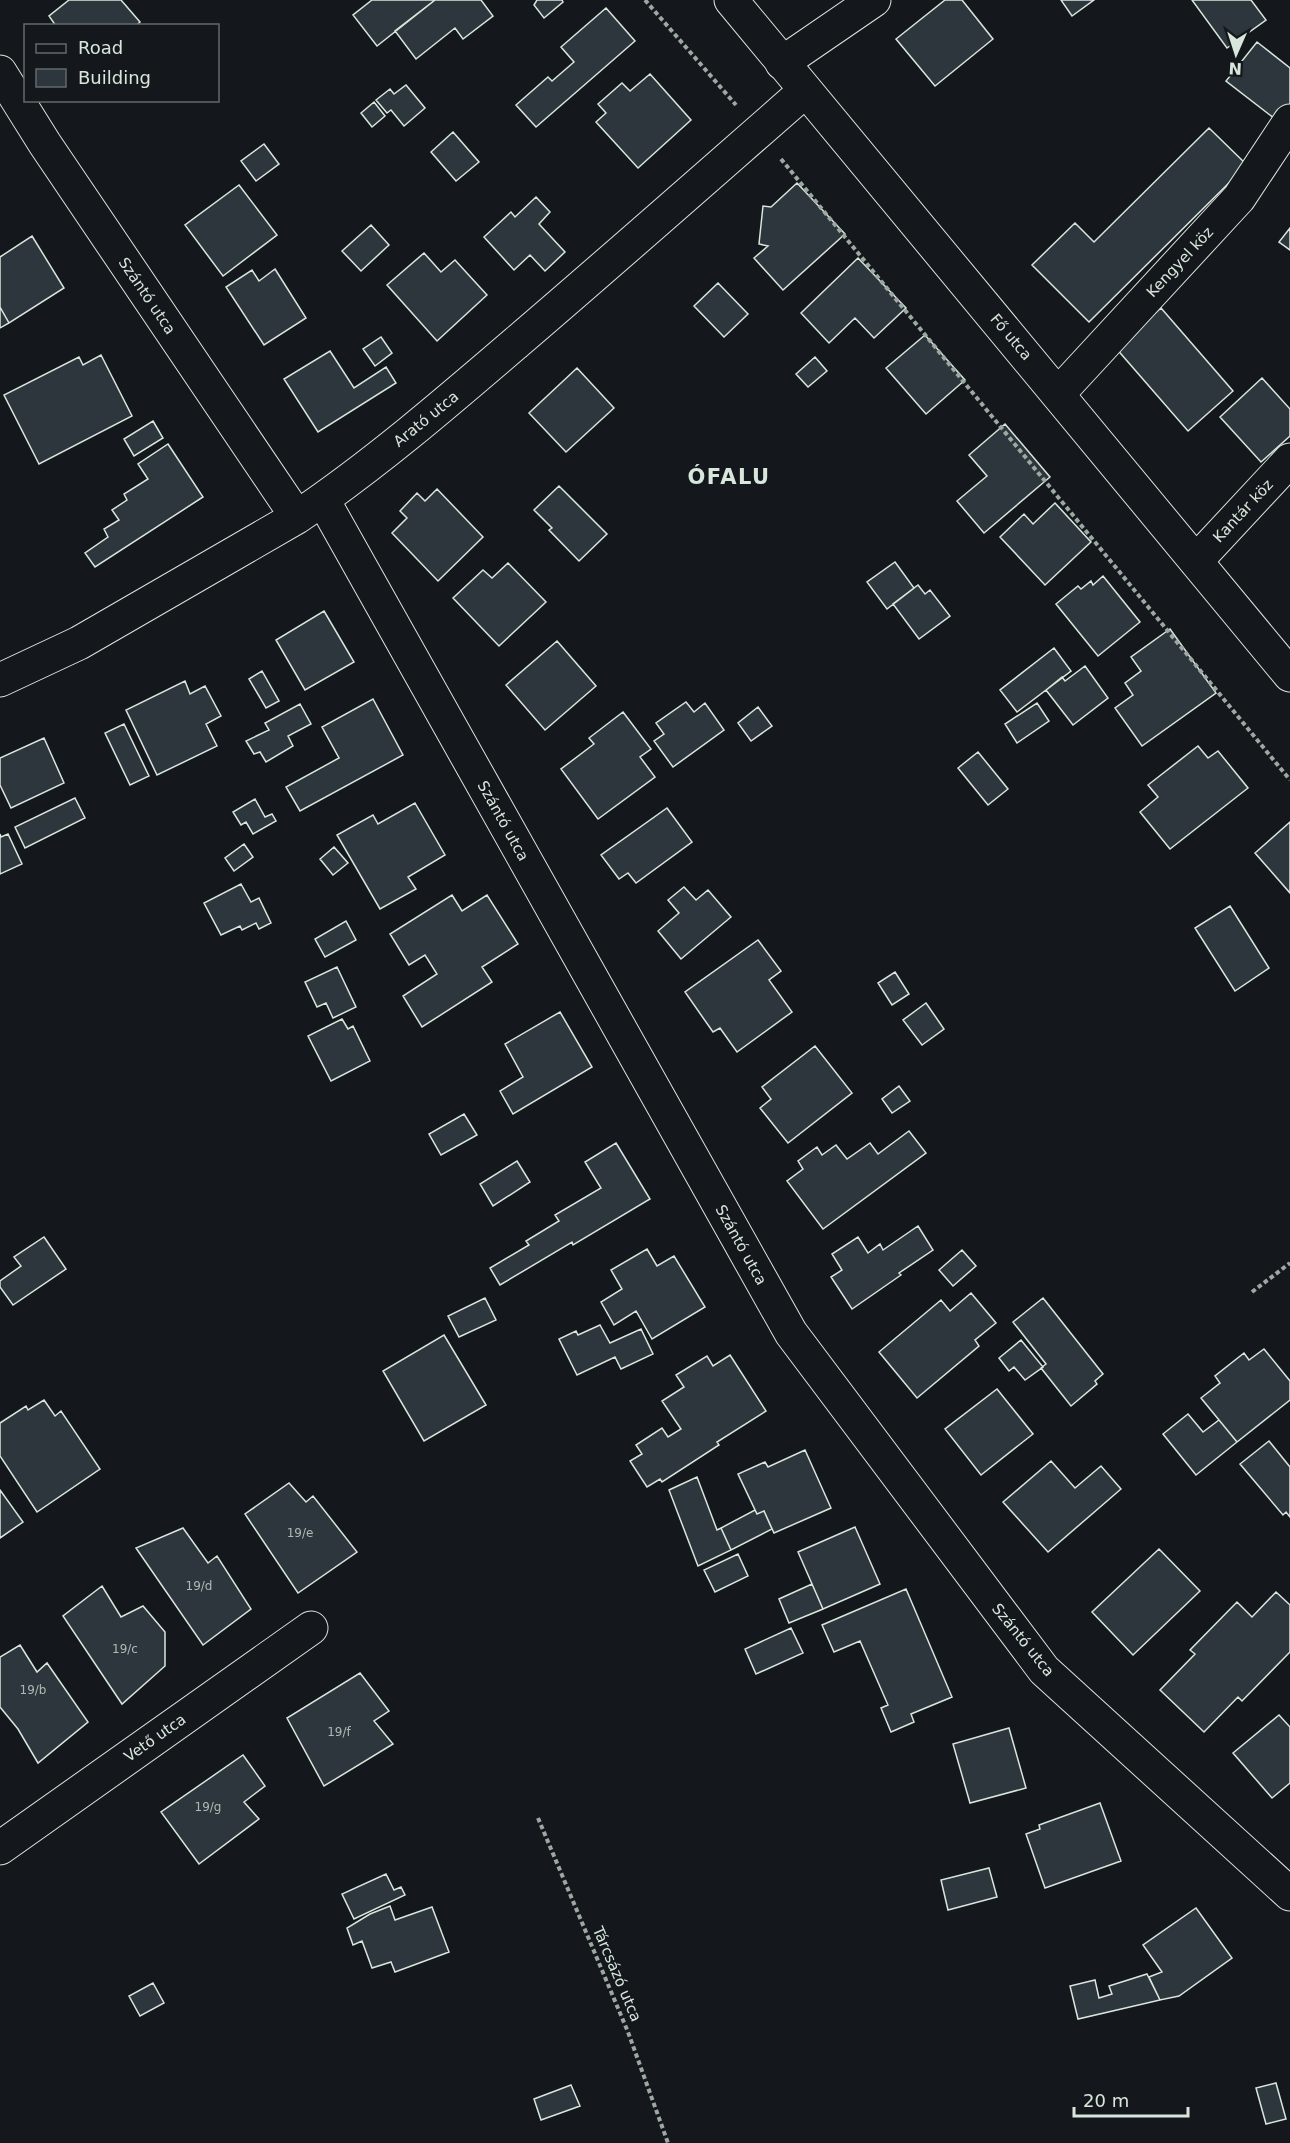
<svg xmlns="http://www.w3.org/2000/svg" width="1290" height="2143" font-family="'DejaVu Sans',sans-serif">
<style>
.building{fill:#2c363c;stroke:#d8e6dc;stroke-width:1.5}
.lines{fill:none;stroke-linecap:round;stroke-linejoin:round}
.minor-casing{stroke:#d8e6dc;stroke-width:35}
.tertiary-casing{stroke:#d8e6dc;stroke-width:35}
.path{stroke:#9da8a2;stroke-width:4;stroke-dasharray:4.5 3;stroke-linecap:butt}
.minor{stroke:#14181c;stroke-width:33}
.tertiary{stroke:#14181c;stroke-width:33}
.labels{text-anchor:middle;stroke-width:4.5;stroke-linejoin:round;paint-order:stroke}
.number-label{font-size:12px;fill:#adbab4}
.street-label{font-size:15px;fill:#d8e6dc;stroke:#14181c}
.district-label{font-size:21px;font-weight:bold;letter-spacing:1.5px;fill:#d8e6dc;stroke:#14181c}
</style>
<rect width="100%" height="100%" fill="#14181c"/>
<!-- building -->
<path class="building" d="M 69,0 L 121,0 L 140,22 L 136,26 L 56,26 L 49,16 Z
M 372,0 L 435,0 L 377,46 L 353,15 Z
M 435,0 L 481,0 L 493,16 L 463,39 L 455,28 L 416,59 L 395,31 Z
M 537,0 L 562,0 L 563,2 L 544,18 L 534,5 Z
M 945,0 L 962,0 L 993,39 L 935,86 L 896,39 Z
M 1061,0 L 1094,0 L 1072,16 Z
M 1192,0 L 1251,0 L 1266,20 L 1227,48 Z
M 606,8 L 635,41 L 536,127 L 516,105 L 548,77 L 552,81 L 574,62 L 561,47 Z
M 1257,42 L 1290,68 L 1290,108 L 1279,122 L 1226,81 Z
M 650,74 L 691,120 L 638,168 L 596,122 L 606,113 L 598,104 L 622,83 L 630,91 Z
M 406,85 L 425,108 L 404,126 L 391,110 L 387,113 L 376,100 L 390,89 L 394,94 Z
M 374,102 L 385,116 L 372,127 L 361,113 Z
M 1209,128 L 1247,165 L 1089,322 L 1032,265 L 1075,223 L 1094,242 Z
M 453,132 L 479,162 L 456,181 L 431,152 Z
M 264,144 L 279,164 L 256,181 L 241,161 Z
M 797,183 L 845,234 L 783,290 L 754,258 L 768,246 L 759,244 L 763,206 L 771,207 Z
M 239,185 L 277,235 L 223,276 L 185,225 Z
M 536,197 L 550,212 L 539,224 L 565,252 L 545,271 L 530,255 L 514,270 L 484,237 L 511,212 L 515,217 Z
M 371,225 L 389,245 L 361,271 L 342,251 Z
M 1290,228 L 1290,250 L 1279,242 Z
M 32,236 L 64,288 L 9,323 L 0,307 L 0,257 Z
M 424,253 L 441,272 L 455,260 L 487,295 L 437,341 L 387,285 Z
M 858,258 L 906,308 L 874,338 L 855,318 L 829,343 L 801,313 Z
M 275,269 L 306,318 L 264,345 L 226,287 L 252,270 L 259,281 Z
M 718,283 L 748,314 L 724,337 L 694,306 Z
M 0,307 L 9,323 L 0,328 Z
M 1161,308 L 1233,391 L 1188,431 L 1115,347 Z
M 925,335 L 965,380 L 926,414 L 886,368 Z
M 381,337 L 392,353 L 375,366 L 363,349 Z
M 330,351 L 354,388 L 386,367 L 396,383 L 318,432 L 284,379 Z
M 101,355 L 132,416 L 39,464 L 4,395 L 79,357 L 83,365 Z
M 815,357 L 827,371 L 808,387 L 796,374 Z
M 577,368 L 614,408 L 566,452 L 529,413 Z
M 1262,378 L 1290,409 L 1290,436 L 1261,462 L 1220,417 Z
M 153,421 L 163,438 L 134,456 L 124,439 Z
M 1005,424 L 1050,477 L 984,533 L 957,501 L 987,476 L 969,455 Z
M 168,444 L 203,497 L 95,567 L 85,553 L 108,537 L 104,529 L 119,520 L 112,510 L 127,500 L 124,494 L 148,479 L 138,464 Z
M 559,486 L 607,534 L 579,561 L 549,530 L 552,528 L 534,510 Z
M 437,489 L 483,537 L 438,581 L 392,533 L 407,518 L 400,511 L 417,493 L 425,501 Z
M 1055,503 L 1091,542 L 1045,585 L 1000,537 L 1024,514 L 1033,524 Z
M 895,562 L 914,588 L 887,609 L 867,582 Z
M 508,563 L 546,602 L 499,646 L 453,598 L 483,570 L 492,578 Z
M 1103,576 L 1140,622 L 1098,656 L 1056,604 L 1078,586 L 1081,589 L 1091,581 L 1093,585 Z
M 918,585 L 925,594 L 930,590 L 950,616 L 919,639 L 893,604 Z
M 324,611 L 354,662 L 305,690 L 276,640 Z
M 1170,629 L 1216,693 L 1142,746 L 1115,708 L 1133,695 L 1125,683 L 1141,671 L 1131,657 Z
M 557,641 L 596,686 L 545,730 L 506,685 Z
M 1054,648 L 1071,671 L 1017,712 L 1000,690 Z
M 1085,666 L 1108,698 L 1073,725 L 1046,690 L 1062,677 L 1065,681 Z
M 262,671 L 279,701 L 266,708 L 249,679 Z
M 185,681 L 190,694 L 205,686 L 221,716 L 206,724 L 217,746 L 157,775 L 126,710 Z
M 373,699 L 403,755 L 300,811 L 286,787 L 339,758 L 322,727 Z
M 686,702 L 694,712 L 705,703 L 724,730 L 673,767 L 654,741 L 664,734 L 656,723 Z
M 1037,703 L 1049,721 L 1017,743 L 1005,724 Z
M 300,704 L 311,724 L 288,736 L 293,746 L 266,762 L 260,752 L 254,754 L 246,741 L 269,730 L 265,723 Z
M 758,707 L 772,726 L 751,741 L 738,723 Z
M 623,712 L 651,749 L 640,757 L 655,777 L 598,819 L 561,769 L 594,744 L 589,738 Z
M 124,724 L 149,776 L 130,785 L 105,733 Z
M 44,738 L 64,783 L 11,808 L 0,785 L 0,758 Z
M 1198,746 L 1208,758 L 1218,751 L 1248,788 L 1170,849 L 1140,812 L 1158,797 L 1148,785 Z
M 978,752 L 1008,789 L 988,805 L 958,768 Z
M 75,798 L 85,818 L 25,848 L 15,827 Z
M 255,799 L 265,817 L 272,814 L 276,821 L 253,834 L 246,822 L 241,825 L 233,812 Z
M 415,803 L 445,855 L 408,877 L 416,889 L 380,909 L 337,835 L 373,815 L 378,824 Z
M 667,808 L 692,842 L 636,883 L 628,873 L 619,879 L 601,855 Z
M 1290,822 L 1290,893 L 1255,853 Z
M 0,834 L 1,837 L 8,834 L 22,864 L 0,874 Z
M 244,844 L 253,857 L 234,871 L 225,858 Z
M 334,847 L 348,863 L 333,875 L 320,859 Z
M 241,884 L 251,902 L 259,898 L 271,923 L 259,929 L 256,923 L 242,930 L 240,926 L 221,935 L 204,903 Z
M 684,887 L 696,900 L 708,890 L 731,917 L 681,959 L 658,931 L 679,913 L 668,900 Z
M 452,895 L 462,911 L 487,895 L 518,944 L 482,967 L 492,982 L 422,1027 L 403,996 L 437,974 L 425,955 L 409,965 L 390,934 Z
M 1230,906 L 1269,968 L 1235,991 L 1195,928 Z
M 346,921 L 356,940 L 325,957 L 315,939 Z
M 758,940 L 781,971 L 769,980 L 792,1012 L 737,1052 L 720,1028 L 713,1032 L 685,992 Z
M 337,967 L 356,1007 L 333,1018 L 326,1003 L 317,1007 L 305,982 Z
M 895,972 L 909,994 L 892,1005 L 878,983 Z
M 926,1003 L 944,1029 L 922,1045 L 903,1020 Z
M 560,1012 L 592,1067 L 513,1114 L 500,1091 L 523,1077 L 505,1044 Z
M 342,1019 L 348,1029 L 353,1026 L 370,1061 L 331,1081 L 308,1036 Z
M 815,1046 L 852,1093 L 788,1143 L 760,1108 L 771,1099 L 762,1087 Z
M 899,1086 L 910,1101 L 892,1113 L 882,1099 Z
M 464,1114 L 477,1135 L 441,1155 L 429,1134 Z
M 909,1131 L 926,1153 L 823,1229 L 787,1181 L 803,1169 L 798,1161 L 817,1147 L 822,1155 L 836,1145 L 847,1159 L 870,1143 L 878,1154 Z
M 616,1143 L 650,1199 L 573,1245 L 572,1242 L 500,1285 L 490,1268 L 529,1245 L 526,1241 L 559,1221 L 555,1215 L 601,1188 L 585,1162 Z
M 517,1161 L 530,1182 L 493,1206 L 480,1184 Z
M 918,1226 L 933,1250 L 899,1273 L 901,1275 L 852,1309 L 831,1277 L 842,1270 L 832,1254 L 858,1237 L 868,1253 L 880,1244 L 883,1250 Z
M 44,1237 L 66,1269 L 13,1305 L 0,1287 L 0,1281 L 21,1266 L 14,1257 Z
M 647,1249 L 657,1266 L 674,1256 L 705,1307 L 652,1339 L 636,1311 L 614,1325 L 601,1302 L 622,1289 L 611,1270 Z
M 962,1250 L 976,1266 L 953,1286 L 939,1270 Z
M 971,1293 L 996,1323 L 975,1340 L 979,1346 L 917,1398 L 879,1352 L 941,1300 L 950,1311 Z
M 485,1298 L 496,1320 L 459,1337 L 448,1316 Z
M 1043,1298 L 1103,1374 L 1095,1381 L 1097,1384 L 1071,1406 L 1041,1368 L 1046,1364 L 1013,1322 Z
M 600,1325 L 610,1343 L 641,1329 L 653,1354 L 621,1369 L 615,1357 L 577,1375 L 559,1339 L 576,1331 L 578,1335 Z
M 444,1335 L 486,1405 L 424,1441 L 383,1371 Z
M 1021,1340 L 1043,1367 L 1025,1380 L 1014,1367 L 1009,1371 L 999,1358 Z
M 1264,1349 L 1290,1381 L 1290,1400 L 1237,1442 L 1201,1398 L 1220,1383 L 1215,1376 L 1244,1353 L 1249,1360 Z
M 730,1355 L 766,1411 L 717,1442 L 719,1445 L 662,1482 L 660,1479 L 647,1487 L 630,1461 L 642,1454 L 636,1445 L 662,1428 L 668,1437 L 681,1429 L 662,1401 L 684,1387 L 676,1375 L 707,1356 L 713,1366 Z
M 997,1389 L 1033,1434 L 981,1475 L 945,1429 Z
M 44,1400 L 55,1416 L 61,1411 L 100,1469 L 37,1512 L 0,1456 L 0,1423 L 26,1406 L 28,1410 Z
M 1188,1414 L 1203,1432 L 1219,1420 L 1237,1442 L 1196,1475 L 1163,1434 Z
M 1269,1441 L 1290,1467 L 1290,1517 L 1286,1512 L 1283,1515 L 1240,1464 Z
M 805,1450 L 831,1508 L 774,1533 L 764,1511 L 757,1514 L 738,1474 L 765,1462 L 768,1467 Z
M 1051,1461 L 1075,1488 L 1101,1466 L 1121,1489 L 1048,1552 L 1003,1502 Z
M 697,1477 L 717,1530 L 721,1528 L 731,1550 L 698,1566 L 669,1490 Z
M 289,1483 L 306,1502 L 313,1496 L 357,1552 L 298,1593 L 245,1514 Z
M 0,1490 L 23,1522 L 0,1538 Z
M 755,1510 L 757,1514 L 764,1511 L 772,1529 L 731,1550 L 721,1528 Z
M 855,1527 L 880,1584 L 823,1609 L 798,1552 Z
M 183,1528 L 208,1563 L 217,1556 L 251,1609 L 203,1645 L 136,1548 Z
M 1159,1549 L 1200,1591 L 1133,1655 L 1092,1612 Z
M 738,1554 L 748,1576 L 715,1592 L 704,1570 Z
M 812,1584 L 823,1609 L 789,1623 L 779,1599 Z
M 102,1586 L 121,1617 L 143,1606 L 165,1632 L 165,1666 L 122,1704 L 63,1616 Z
M 906,1589 L 952,1697 L 911,1714 L 914,1722 L 891,1732 L 881,1708 L 888,1705 L 860,1641 L 834,1652 L 822,1625 Z
M 1276,1592 L 1290,1605 L 1290,1652 L 1242,1701 L 1238,1697 L 1204,1732 L 1160,1690 L 1195,1654 L 1190,1650 L 1237,1602 L 1252,1617 Z
M 791,1628 L 803,1653 L 756,1674 L 745,1649 Z
M 20,1645 L 37,1672 L 47,1663 L 88,1722 L 38,1763 L 18,1729 L 0,1707 L 0,1657 Z
M 360,1673 L 389,1711 L 374,1721 L 393,1744 L 324,1786 L 287,1718 Z
M 1279,1715 L 1290,1727 L 1290,1783 L 1272,1798 L 1233,1753 Z
M 1009,1728 L 1026,1788 L 970,1803 L 953,1744 Z
M 243,1755 L 265,1786 L 244,1802 L 259,1819 L 199,1864 L 161,1812 Z
M 1100,1803 L 1121,1861 L 1045,1888 L 1026,1834 L 1040,1829 L 1039,1825 Z
M 989,1868 L 997,1897 L 948,1910 L 941,1880 Z
M 386,1874 L 394,1890 L 401,1887 L 405,1895 L 354,1919 L 342,1894 Z
M 390,1906 L 395,1920 L 432,1907 L 449,1952 L 395,1972 L 391,1962 L 372,1968 L 362,1941 L 353,1945 L 347,1928 L 370,1914 Z
M 1196,1908 L 1232,1958 L 1179,1996 L 1160,2000 L 1149,1977 L 1162,1972 L 1143,1945 Z
M 1147,1974 L 1160,2000 L 1078,2019 L 1070,1986 L 1095,1980 L 1099,1998 L 1112,1994 L 1109,1986 Z
M 153,1983 L 164,2003 L 140,2016 L 129,1996 Z
M 1276,2083 L 1286,2119 L 1266,2124 L 1256,2088 Z
M 571,2085 L 580,2106 L 541,2120 L 534,2099 Z"/>
<g class="lines">
<!-- minor casing -->
<g class="minor-casing">
<path id="minor" d="M 782,63 L 874,0
M 0,72 L 45,144 L 297,517
M 1058,394 L 1239,198 L 1290,121
M 323,500 L 791,1333 L 1044,1670 L 1290,1894
M 1196,561 L 1290,460
M 0,680 L 79,643 L 297,517 C 374,465 446,403 517,342 C 614,259 709,175 805,91
M 0,1848 L 311,1628"/>
</g>
<!-- tertiary casing -->
<g class="tertiary-casing">
<path id="tertiary" d="M 731,0 L 1290,675"/>
</g>
<!-- path -->
<path class="path" d="M 645,0 L 736,105
M 781,159 L 1290,780
M 1252,1292 L 1290,1263
M 538,1818 L 628,2032 L 668,2143"/>
<!-- minor -->
<use href="#minor" class="minor"/>
<!-- tertiary -->
<use href="#tertiary" class="tertiary"/>
</g>
<g class="labels">
<!-- number labels -->
<g class="number-label">
<text x="300" y="1537">19/e</text>
<text x="199" y="1590">19/d</text>
<text x="125" y="1653">19/c</text>
<text x="33" y="1694">19/b</text>
<text x="339" y="1736">19/f</text>
<text x="208" y="1811">19/g</text>
</g>
<!-- street labels -->
<g class="street-label">
<text transform="translate(1180 262) rotate(-47)" y="5">Kengyel köz</text>
<text transform="translate(147 296) rotate(56)" y="5">Szántó utca</text>
<text transform="translate(1011 337) rotate(50)" y="5">Fő utca</text>
<text transform="translate(426 419) rotate(-39)" y="5">Arató utca</text>
<text transform="translate(1243 511) rotate(-47)" y="5">Kantár köz</text>
<text transform="translate(503 821) rotate(61)" y="5">Szántó utca</text>
<text transform="translate(741 1245) rotate(61)" y="5">Szántó utca</text>
<text transform="translate(1023 1640) rotate(51)" y="5">Szántó utca</text>
<text transform="translate(155 1738) rotate(-35)" y="5">Vető utca</text>
<text transform="translate(617 1974) rotate(67)" y="5">Tárcsázó utca</text>
</g>
<!-- district labels -->
<g class="district-label">
<text x="729" y="484">ÓFALU</text>
</g>
</g>
<!-- legend -->
<rect x="24" y="24" width="195" height="78" fill="#14181c" stroke="#626a69" stroke-width="1.5"/>
<rect x="36" y="44" width="30" height="9" fill="#14181c" stroke="#626a69" stroke-width="1.5"/>
<text x="78" y="54" font-size="18" fill="#d8e6dc">Road</text>
<rect x="36" y="69" width="30" height="18" fill="#2c363c" stroke="#626a69" stroke-width="1.5"/>
<text x="78" y="84" font-size="18" fill="#d8e6dc">Building</text>
<!-- north arrow -->
<g transform="translate(1236 54) rotate(183)" stroke="#14181c" stroke-width="4.5" paint-order="stroke">
<path d="M0-4.5L10 22L0 15L-10 22Z" fill="#d8e6dc"/>
<text y="-9" font-size="16" font-weight="bold" text-anchor="middle" fill="#d8e6dc">N</text>
</g>
<!-- scale -->
<path d="M1074 2107v9h114v-9" fill="none" stroke="#d8e6dc" stroke-width="3"/>
<text x="1083" y="2107" font-size="18" fill="#d8e6dc" stroke="#14181c" stroke-width="4.5" paint-order="stroke">20 m</text>
</svg>
